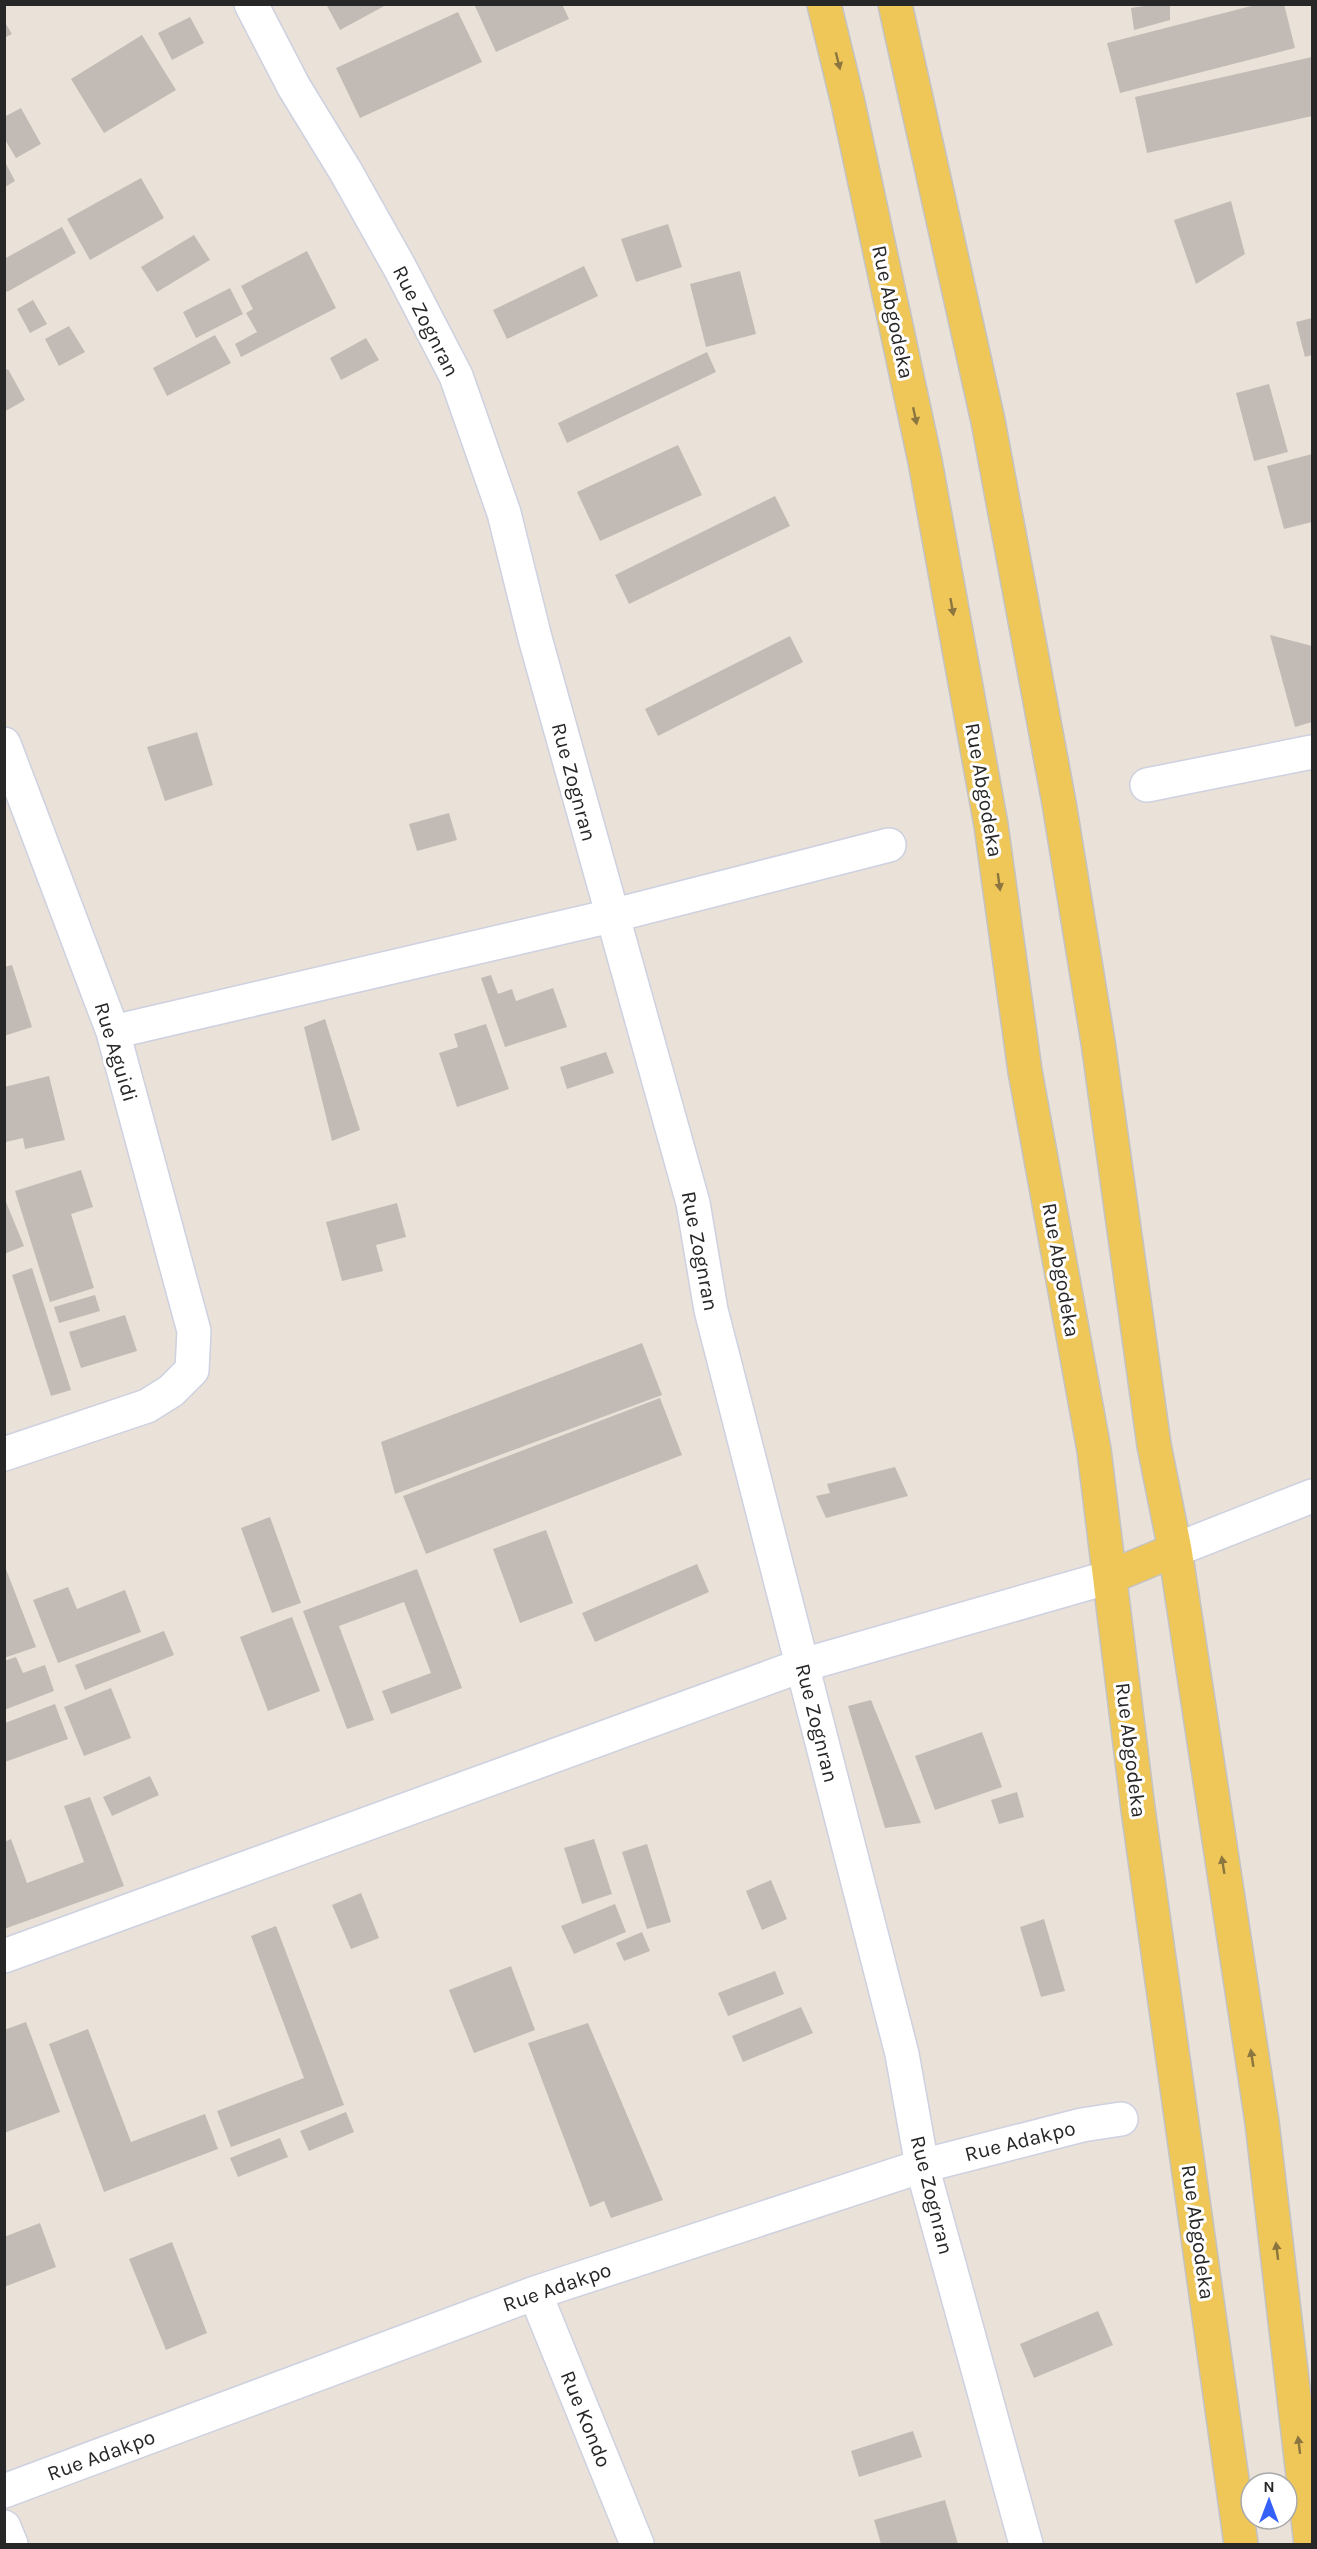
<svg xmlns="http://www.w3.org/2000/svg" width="1317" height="2549" font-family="Karla,sans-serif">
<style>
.building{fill:#c2bbb5}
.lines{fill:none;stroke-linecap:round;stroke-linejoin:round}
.minor-casing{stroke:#cdd1e0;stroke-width:36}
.primary-casing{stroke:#c3c3c3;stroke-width:36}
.minor{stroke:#fff;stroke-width:33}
.primary{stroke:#efc658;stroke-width:33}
.oneway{fill:#8b7640}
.labels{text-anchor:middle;stroke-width:6;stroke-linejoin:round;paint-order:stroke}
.street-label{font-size:21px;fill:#272727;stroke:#fff}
</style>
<rect width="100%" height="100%" fill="#eae1d8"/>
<!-- building -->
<path class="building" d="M 326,4 L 388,4 L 340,30 Z
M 474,4 L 562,4 L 569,19 L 496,52 Z
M 1157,4 L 1170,4 L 1170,20 L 1134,30 L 1131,8 Z
M 1259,4 L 1284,4 L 1295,48 L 1120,93 L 1107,43 Z
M 458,12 L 482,62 L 360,118 L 336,68 Z
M 190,17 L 204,43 L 172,60 L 158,33 Z
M 4,21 L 12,34 L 4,38 Z
M 142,35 L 176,90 L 104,133 L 71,79 Z
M 1312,57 L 1312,116 L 1147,153 L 1135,97 Z
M 21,108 L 41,144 L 16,158 L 4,138 L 4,117 Z
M 5,162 L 15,181 L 5,187 Z
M 141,178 L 164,218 L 90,260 L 67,219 Z
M 1231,201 L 1245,254 L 1196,284 L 1174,220 Z
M 668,224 L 682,267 L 636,282 L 621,239 Z
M 62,227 L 76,253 L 7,292 L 4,288 L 4,259 Z
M 194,235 L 210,260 L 157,292 L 141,267 Z
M 307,251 L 336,308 L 241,357 L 235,344 L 257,332 L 246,313 L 253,309 L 241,286 Z
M 584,266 L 598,296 L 507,339 L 493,310 Z
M 740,271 L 756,334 L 706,347 L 690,284 Z
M 230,288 L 243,314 L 196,338 L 183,312 Z
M 33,300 L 47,324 L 30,333 L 17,309 Z
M 1312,318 L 1312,355 L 1305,357 L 1296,322 Z
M 69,326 L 85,352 L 59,366 L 45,339 Z
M 215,335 L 231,363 L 167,396 L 153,368 Z
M 366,338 L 379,360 L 341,380 L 330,358 Z
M 707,352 L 716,372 L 567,443 L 558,423 Z
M 8,369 L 25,400 L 4,412 L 4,371 Z
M 1269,384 L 1288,452 L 1254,461 L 1236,393 Z
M 678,445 L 702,495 L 600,541 L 577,492 Z
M 1312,454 L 1312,522 L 1284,529 L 1267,466 Z
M 775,496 L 790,526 L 629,604 L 615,575 Z
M 1270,635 L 1312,646 L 1312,722 L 1295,727 Z
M 790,636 L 803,662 L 658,736 L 645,709 Z
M 197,732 L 213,785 L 165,801 L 147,747 Z
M 449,813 L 457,840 L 417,851 L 409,824 Z
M 12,965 L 32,1027 L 4,1036 L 4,967 Z
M 491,975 L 498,994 L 512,989 L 516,1001 L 553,988 L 567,1027 L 505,1047 L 481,978 Z
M 325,1019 L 360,1130 L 332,1141 L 304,1027 Z
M 486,1024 L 509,1089 L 457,1107 L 439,1053 L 458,1047 L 454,1034 Z
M 606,1052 L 614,1073 L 567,1089 L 560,1067 Z
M 49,1076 L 65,1140 L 25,1149 L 23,1138 L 6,1142 L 4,1087 Z
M 81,1170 L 93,1207 L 71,1214 L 94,1288 L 50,1302 L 15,1191 Z
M 4,1197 L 24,1246 L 4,1254 Z
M 397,1203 L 406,1237 L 376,1245 L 383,1271 L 342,1281 L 326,1222 Z
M 32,1268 L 71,1390 L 51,1396 L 12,1275 Z
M 95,1295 L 100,1311 L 59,1323 L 54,1307 Z
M 125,1315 L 137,1351 L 81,1368 L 69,1332 Z
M 642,1343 L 662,1395 L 395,1494 L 381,1442 Z
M 660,1398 L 682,1455 L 426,1554 L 403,1496 Z
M 895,1467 L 908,1496 L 826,1518 L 816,1496 L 830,1493 L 827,1484 Z
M 270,1517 L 301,1603 L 272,1613 L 241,1528 Z
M 546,1530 L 573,1603 L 520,1623 L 493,1549 Z
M 4,1564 L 36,1647 L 4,1658 Z
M 697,1564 L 709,1592 L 595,1642 L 582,1613 Z
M 417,1569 L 462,1688 L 391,1714 L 382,1691 L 431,1673 L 404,1602 L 339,1626 L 374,1720 L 347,1729 L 303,1611 Z
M 68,1587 L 77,1609 L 125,1590 L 141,1632 L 58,1663 L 33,1600 Z
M 292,1617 L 320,1691 L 268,1711 L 240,1637 Z
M 164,1631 L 174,1655 L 85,1690 L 75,1665 Z
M 16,1657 L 23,1673 L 45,1665 L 54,1691 L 4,1710 L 4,1661 Z
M 111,1688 L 131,1738 L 84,1756 L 64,1707 Z
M 871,1700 L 921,1823 L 885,1828 L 848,1706 Z
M 55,1704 L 68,1739 L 5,1762 L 5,1723 Z
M 982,1732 L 1002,1787 L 935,1810 L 915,1756 Z
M 150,1776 L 159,1795 L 112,1816 L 103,1797 Z
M 1017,1792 L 1024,1817 L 999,1824 L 991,1800 Z
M 90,1797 L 124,1886 L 4,1929 L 4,1842 L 11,1839 L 27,1883 L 84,1862 L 64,1806 Z
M 594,1839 L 612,1894 L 582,1904 L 564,1848 Z
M 647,1844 L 671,1922 L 647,1929 L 622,1852 Z
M 771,1880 L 787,1919 L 762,1930 L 746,1891 Z
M 361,1893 L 379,1938 L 351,1949 L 332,1905 Z
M 615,1904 L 626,1932 L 574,1954 L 561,1926 Z
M 1044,1919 L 1065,1991 L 1041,1997 L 1020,1927 Z
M 276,1926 L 344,2105 L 231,2147 L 217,2111 L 304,2078 L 251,1936 Z
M 642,1932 L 650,1951 L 624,1961 L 616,1943 Z
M 511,1966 L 535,2030 L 474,2053 L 449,1990 Z
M 775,1971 L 784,1994 L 728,2016 L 718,1993 Z
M 801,2007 L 813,2033 L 743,2062 L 732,2036 Z
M 26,2022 L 60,2112 L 4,2133 L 4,2030 Z
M 588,2023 L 663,2200 L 611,2218 L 604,2201 L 590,2207 L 528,2043 Z
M 88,2029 L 131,2142 L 205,2114 L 218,2149 L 104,2192 L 49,2044 Z
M 346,2112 L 354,2132 L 309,2151 L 300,2131 Z
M 280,2138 L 288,2157 L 238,2177 L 230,2158 Z
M 40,2223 L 56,2267 L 4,2287 L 4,2237 Z
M 172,2242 L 207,2333 L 166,2350 L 129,2259 Z
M 1098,2311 L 1113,2345 L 1034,2378 L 1020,2344 Z
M 913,2431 L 922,2457 L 859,2477 L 851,2451 Z
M 945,2500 L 958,2544 L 881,2544 L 874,2520 Z"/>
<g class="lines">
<!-- minor casing -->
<g class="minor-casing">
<path id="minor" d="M 251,4 L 294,87 L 346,172 L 400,268 L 456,376 L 504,513 L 535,638 L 693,1203 L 711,1310 L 902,2054 L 922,2166 L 1026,2544
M 4,744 L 113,1032 L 194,1331 L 192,1370 L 171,1391 L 147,1406 L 4,1454
M 1147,785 L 1312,752
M 113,1032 L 611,916 L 889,845
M 1175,1550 L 1312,1496
M 4,1956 L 803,1665 L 1110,1577
M 535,2293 L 637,2544
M 4,2491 L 535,2293 L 922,2166 L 1082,2125 L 1121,2119
M 4,2527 L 11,2544"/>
</g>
<!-- primary casing -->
<g class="primary-casing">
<path id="primary" d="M 824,4 L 848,103 L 925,461 L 991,825 L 1025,1071 L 1094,1450 L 1138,1809 L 1241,2544
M 895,4 L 988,421 L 1059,803 L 1098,1042 L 1154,1445 L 1175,1550 L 1262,2122 L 1311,2544
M 1110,1577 L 1175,1550"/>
</g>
<!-- minor -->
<use href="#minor" class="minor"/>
<!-- primary -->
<use href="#primary" class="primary"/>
</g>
<!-- one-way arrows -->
<defs><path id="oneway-solid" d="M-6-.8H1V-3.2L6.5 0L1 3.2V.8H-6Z" transform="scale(1.5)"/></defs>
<g class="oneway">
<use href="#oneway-solid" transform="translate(838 61) rotate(76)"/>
<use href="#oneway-solid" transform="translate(915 416) rotate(78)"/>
<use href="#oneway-solid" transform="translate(952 607) rotate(80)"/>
<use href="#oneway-solid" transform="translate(999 882) rotate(82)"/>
<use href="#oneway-solid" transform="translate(1223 1865) rotate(-99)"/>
<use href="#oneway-solid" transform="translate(1252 2058) rotate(-99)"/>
<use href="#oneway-solid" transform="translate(1277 2251) rotate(-97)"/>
<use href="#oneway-solid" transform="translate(1299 2445) rotate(-97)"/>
</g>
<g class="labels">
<!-- street labels -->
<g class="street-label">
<text transform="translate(893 312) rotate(78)" y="7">Rue Abgodeka</text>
<text transform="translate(426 321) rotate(63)" y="7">Rue Zognran</text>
<text transform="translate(574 782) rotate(75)" y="7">Rue Zognran</text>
<text transform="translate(984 790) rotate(80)" y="7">Rue Abgodeka</text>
<text transform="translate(116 1052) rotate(73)" y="7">Rue Aguidi</text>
<text transform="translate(700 1251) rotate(79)" y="7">Rue Zognran</text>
<text transform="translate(1061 1270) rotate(80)" y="7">Rue Abgodeka</text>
<text transform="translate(817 1723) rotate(76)" y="7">Rue Zognran</text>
<text transform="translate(1131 1750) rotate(83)" y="7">Rue Abgodeka</text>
<text transform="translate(1020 2141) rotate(-14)" y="7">Rue Adakpo</text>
<text transform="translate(932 2195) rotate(76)" y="7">Rue Zognran</text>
<text transform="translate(1198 2232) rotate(82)" y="7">Rue Abgodeka</text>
<text transform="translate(557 2287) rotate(-19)" y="7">Rue Adakpo</text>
<text transform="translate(586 2419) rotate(68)" y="7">Rue Kondo</text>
<text transform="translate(101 2455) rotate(-20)" y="7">Rue Adakpo</text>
</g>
</g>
<!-- border -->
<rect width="1317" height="2549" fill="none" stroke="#272727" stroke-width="12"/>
<!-- north arrow -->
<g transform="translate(1269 2501)"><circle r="28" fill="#ffffff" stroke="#a9a9a9" stroke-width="1.5"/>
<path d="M0-4.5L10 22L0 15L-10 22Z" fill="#3661f8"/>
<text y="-9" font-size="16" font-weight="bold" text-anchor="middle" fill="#272727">N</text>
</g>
</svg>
